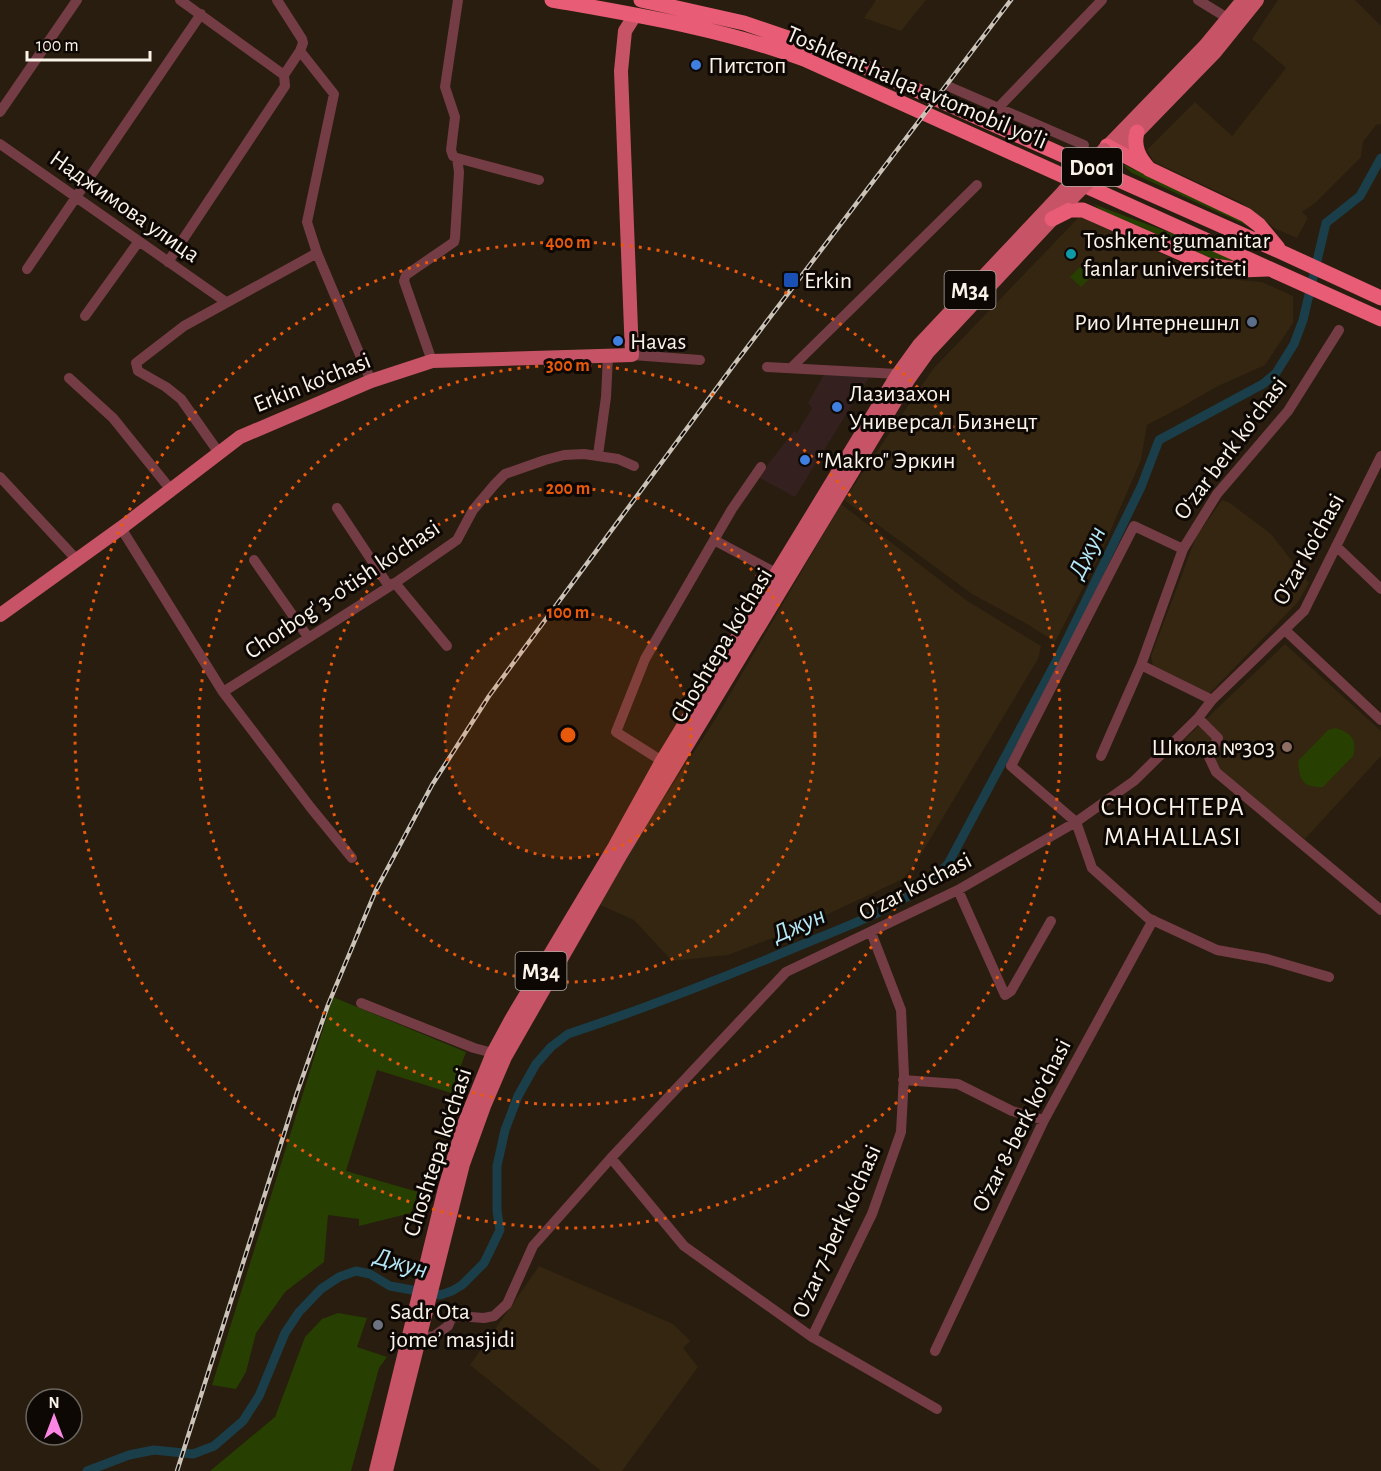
<svg xmlns="http://www.w3.org/2000/svg" width="1381" height="1471" font-family="'Alegreya Sans',sans-serif">
<style>
.commercial{fill:#34211f}
.built{fill:#342610}
.green{fill:#273f00}
.lines{fill:none;stroke-linecap:round;stroke-linejoin:round}
.canal{stroke:#1a3f4a;stroke-width:9}
.minor{stroke:#743c44;stroke-width:10}
.major{stroke:#c75367;stroke-width:14}
.highway{stroke:#e85c75;stroke-width:15}
.rail-casing{stroke:#cbc3b8;stroke-width:4.5}
.rail{stroke:#0d0804;stroke-width:2;stroke-dasharray:7;stroke-linecap:butt}
.major-bridge{stroke:#c75367;stroke-width:14}
.ring{fill:none;stroke:#e8590c;stroke-width:3;stroke-dasharray:3 6}
.shop-dot{fill:#3f7fe0;stroke:#0d0804;stroke-width:2}
.culture-dot{fill:#0f9aa8;stroke:#0d0804;stroke-width:2}
.transit-dot{fill:#1a4fb4;stroke:#0d0804;stroke-width:2}
.service-dot{fill:#5c6f8a;stroke:#0d0804;stroke-width:2}
.education-dot{fill:#8d6e63;stroke:#0d0804;stroke-width:2}
.worship-dot{fill:#6b7280;stroke:#0d0804;stroke-width:2}
.labels{text-anchor:middle;stroke-width:6;stroke-linejoin:round;paint-order:stroke}
.shield{fill:#0d0804;stroke:#b3aca4;stroke-width:1.5}
.shield-label{font-size:22px;font-weight:bold;fill:#faf3e9}
.poi-label{font-size:24px;fill:#faf3e9;stroke:#0d0804;text-anchor:start}
.street-label{font-size:24px;fill:#faf3e9;stroke:#0d0804}
.water-label{font-size:26px;font-style:italic;fill:#b4e8f8;stroke:#0d0804}
.neighbourhood-label{font-size:26px;letter-spacing:1.5px;fill:#faf3e9;stroke:#0d0804}
.centre{fill:#e8590c;stroke:#0d0804;stroke-width:3}
.ring-label{font-size:18px;text-anchor:middle;font-weight:bold;fill:#e8590c;stroke:#0d0804;stroke-width:6;stroke-linejoin:round;paint-order:stroke}
</style>
<rect width="100%" height="100%" fill="#281d0e"/>
<!-- commercial -->
<path class="commercial" d="M 828,373 L 870,376 L 795,497 L 758,477 L 794,431 L 797,433 L 812,408 L 808,403 L 823,376 Z"/>
<!-- built -->
<path class="built" d="M 876,0 L 926,0 L 901,31 L 864,18 Z
M 1278,0 L 1355,0 L 1381,26 L 1381,124 L 1376,125 L 1363,142 L 1361,157 L 1315,203 L 1302,212 L 1308,218 L 1297,238 L 1276,229 L 1240,202 L 1154,162 L 1147,150 L 1195,102 L 1232,136 L 1286,68 L 1252,39 Z
M 1080,216 L 1215,278 L 1262,282 L 1293,296 L 1293,323 L 1265,365 L 1216,387 L 1187,404 L 1147,425 L 1141,460 L 1100,555 L 1055,642 L 1027,624 L 972,594 L 844,500 L 933,369 Z
M 1222,500 L 1230,503 L 1271,534 L 1309,583 L 1298,602 L 1209,694 L 1153,666 L 1151,656 L 1196,537 Z
M 841,504 L 966,600 L 1041,646 L 1038,659 L 914,866 L 903,879 L 796,929 L 728,955 L 672,961 L 634,920 L 596,903 L 716,718 Z
M 1285,644 L 1381,731 L 1381,756 L 1305,839 L 1249,797 L 1185,739 Z
M 539,1266 L 673,1324 L 690,1341 L 683,1348 L 698,1367 L 622,1471 L 601,1471 L 470,1365 Z"/>
<!-- green -->
<path class="green" d="M 1122,164 L 1243,219 L 1255,229 L 1132,173 Z
M 1093,204 L 1187,239 L 1239,263 L 1209,257 L 1103,211 Z
M 1089,258 L 1100,268 L 1081,287 L 1070,277 Z
M 1335,728 C 1351,732 1358,740 1353,756 L 1323,787 C 1303,788 1299,780 1298,761 L 1328,730 Z
M 333,997 L 466,1052 L 451,1093 L 377,1070 L 346,1171 L 418,1192 L 411,1213 L 359,1226 L 359,1219 L 328,1215 L 324,1262 L 285,1292 L 256,1333 L 246,1372 L 236,1389 L 212,1385 Z
M 338,1313 L 367,1318 L 357,1347 L 387,1357 L 379,1368 L 351,1471 L 210,1471 L 275,1417 L 305,1337 L 322,1319 Z"/>
<g class="lines">
<!-- canal -->
<path class="canal" d="M 87,1471 L 129,1455 L 154,1450 L 193,1454 L 214,1446 L 243,1421 L 259,1396 L 285,1333 L 299,1312 L 321,1289 L 339,1277 L 356,1271 L 370,1274 L 390,1286 L 440,1295 L 452,1291 L 462,1285 L 484,1263 L 500,1230 L 497,1211 L 497,1166 L 505,1130 L 518,1096 L 536,1064 L 551,1047 L 568,1034 C 649,1007 728,976 806,943 C 855,923 911,904 948,864 L 1060,654 L 1141,487 L 1159,440 L 1263,384 L 1276,373 L 1294,344 L 1303,320 L 1326,223 L 1360,196 L 1381,158"/>
<!-- minor -->
<path class="minor" d="M 180,0 L 284,75
M 1198,0 L 1229,19
M 300,51 L 334,94 L 307,222 L 317,253 L 371,381
M 950,87 L 1084,145
M 998,108 L 1102,0
M 0,112 L 77,0
M 0,144 L 226,302
M 457,158 L 539,180
M 168,262 L 285,86 L 284,75 L 300,51 L 303,43 L 302,39 L 277,0
M 27,269 L 201,14
M 85,316 L 139,241
M 632,355 L 700,360
M 432,361 L 404,281 L 406,275 L 454,242 L 455,238 L 459,172 L 457,158 L 453,156 L 451,150 L 455,117 L 445,87 L 458,0
M 767,367 L 898,374 L 902,377
M 791,368 L 977,185
M 69,378 L 113,418 L 171,490
M 219,453 L 181,399 L 166,387 L 138,371 L 136,363 L 184,326 L 317,253
M 598,455 L 606,397 L 608,356
M 0,477 L 77,560
M 337,508 L 388,585 L 395,583 L 447,646
M 121,528 L 223,692 L 311,808 L 352,858
M 714,540 L 776,573
M 1336,546 L 1381,589
M 1183,549 L 1134,526 L 1011,766 L 1076,822 L 1092,868 L 1148,918 L 1217,950 L 1267,959 L 1329,977
M 254,560 L 308,637
M 1285,630 L 1381,720
M 1141,665 L 1212,700
M 223,692 L 395,583 L 457,540 L 473,510 L 495,484 L 505,474 L 545,460 L 564,455 L 584,454 L 618,459 L 634,466
M 1198,718 L 1218,738 L 1209,757 L 1216,772 L 1381,910
M 1101,756 L 1141,665 L 1183,549 L 1217,494 L 1288,411 L 1339,330
M 662,761 L 616,732 L 645,659 L 732,509 L 761,467
M 958,890 L 1005,995 L 1011,991 L 1051,921
M 361,1003 L 474,1048 L 493,1053
M 903,1080 L 958,1084 L 1012,1111 L 1044,1120
M 611,1158 L 684,1246 L 812,1337 L 937,1409
M 812,1337 L 872,1214 L 901,1132 L 904,1075 L 901,1010 L 871,932
M 419,1339 L 434,1336 L 448,1326 L 451,1319 L 457,1316 L 484,1318 L 494,1316 L 507,1304 L 533,1246 L 611,1158 L 786,972 L 958,890 L 1076,822 L 1134,781 L 1198,718 L 1212,700 L 1304,611 L 1381,456
M 935,1351 L 1044,1120 L 1153,920"/>
<!-- major -->
<path class="major" d="M 1104,150 L 1205,46 L 1243,0
M 1113,157 L 1215,52 L 1257,0
M 0,615 L 121,528 L 240,437 L 371,381 L 432,361 L 632,355 L 621,71 L 625,31 L 635,15
M 376,1471 L 445,1188 L 463,1127 L 493,1053 L 512,1018 L 615,846 L 662,761 L 898,374 L 919,345 L 1064,191
M 386,1471 L 463,1164 L 484,1106 L 505,1057 L 621,854 L 908,380 L 928,352 L 1073,197"/>
<!-- highway -->
<path class="highway" d="M 552,0 C 637,15 723,29 804,59 L 1381,319
M 641,0 L 744,23 L 835,54 L 1279,251 L 1381,298
M 1137,132 C 1133,147 1139,158 1149,169 L 1246,215 L 1259,225 L 1278,248
M 1107,146 L 1146,167
M 1052,219 L 1070,210 L 1083,210 L 1208,265 L 1240,270 L 1268,269"/>
<!-- rail casing -->
<g class="rail-casing">
<path id="rail" d="M 177,1471 L 297,1093 L 328,1005 L 376,890 L 432,785 L 489,696 L 733,366 L 1011,0"/>
</g>
<!-- rail -->
<use href="#rail" class="rail"/>
<!-- major-bridge -->
<path class="major-bridge" d="M 1064,191 L 1104,150
M 1073,197 L 1113,157"/>
</g>
<!-- distance rings -->
<circle cx="568" cy="735" r="123" fill="#e8590c" fill-opacity=".12"/>
<g class="ring">
<circle cx="568" cy="735" r="123"/>
<circle cx="568" cy="735" r="247"/>
<circle cx="568" cy="735" r="370"/>
<circle cx="568" cy="735" r="493"/>
</g>
<!-- markers -->
<g class="shop-dot">
<circle cx="696" cy="65" r="6"/>
<circle cx="618" cy="341" r="6"/>
<circle cx="837" cy="407" r="6"/>
<circle cx="805" cy="460" r="6"/>
</g>
<circle class="culture-dot" cx="1071" cy="254" r="6"/>
<rect class="transit-dot" x="783" y="272" width="16" height="16" rx="3"/>
<circle class="service-dot" cx="1252" cy="322" r="6"/>
<circle class="education-dot" cx="1287" cy="747" r="6"/>
<circle class="worship-dot" cx="378" cy="1325" r="6"/>
<g class="labels">
<!-- shield labels -->
<g class="shield">
<rect x="1062" y="148" width="60" height="38" rx="4.5"/>
<rect x="944.5" y="271" width="51" height="38" rx="4.5"/>
<rect x="515.5" y="952" width="51" height="38" rx="4.5"/>
</g>
<g class="shield-label">
<text x="1092" y="175">D001</text>
<text x="970" y="298">M34</text>
<text x="541" y="979">M34</text>
</g>
<!-- poi labels -->
<g class="poi-label">
<text x="708" y="73">Питстоп</text>
<text x="1083" y="248">Toshkent gumanitar<tspan x="1083" dy="28">fanlar universiteti</tspan></text>
<text x="804" y="288">Erkin</text>
<text x="1240" y="330" text-anchor="end">Рио Интернешнл</text>
<text x="630" y="349">Havas</text>
<text x="849" y="401">Лазизахон<tspan x="849" dy="28">Универсал Бизнецт</tspan></text>
<text x="817" y="468">"Makro" Эркин</text>
<text x="1275" y="755" text-anchor="end">Школа №303</text>
<text x="390" y="1319">Sadr Ota<tspan x="390" dy="28">jome’ masjidi</tspan></text>
</g>
<!-- street labels -->
<g class="street-label">
<text transform="translate(917 87) rotate(23)" y="8">Toshkent halqa avtomobil yo'li</text>
<text transform="translate(125 206) rotate(35)" y="8">Наджимова улица</text>
<text transform="translate(312 382) rotate(-22)" y="8">Erkin ko'chasi</text>
<text transform="translate(1230 448) rotate(-53)" y="8">Oʻzar berk koʻchasi</text>
<text transform="translate(1308 549) rotate(-61)" y="8">O'zar ko'chasi</text>
<text transform="translate(342 589) rotate(-34)" y="8">Chorbog' 3-o'tish ko'chasi</text>
<text transform="translate(721 645) rotate(-59)" y="8">Choshtepa ko'chasi</text>
<text transform="translate(915 886) rotate(-27)" y="8">O'zar ko'chasi</text>
<text transform="translate(1021 1125) rotate(-63)" y="8">Oʻzar 8-berk koʻchasi</text>
<text transform="translate(437 1152) rotate(-72)" y="8">Choshtepa ko'chasi</text>
<text transform="translate(836 1231) rotate(-66)" y="8">O'zar 7-berk ko'chasi</text>
</g>
<!-- water labels -->
<g class="water-label">
<text transform="translate(1086 552) rotate(-64)" y="9">Джун</text>
<text transform="translate(798 924) rotate(-23)" y="9">Джун</text>
<text transform="translate(401 1262) rotate(16)" y="9">Джун</text>
</g>
<!-- neighbourhood labels -->
<g class="neighbourhood-label">
<text x="1173" y="815">CHOCHTEPA<tspan x="1173" dy="30">MAHALLASI</tspan></text>
</g>
</g>
<circle cx="568" cy="735" r="9" class="centre"/>
<g class="ring-label">
<text x="568" y="248">400 m</text>
<text x="568" y="371">300 m</text>
<text x="568" y="494">200 m</text>
<text x="568" y="618">100 m</text>
</g>
<!-- north arrow -->
<g transform="translate(54 1417)"><circle r="28" fill="#0d0804" stroke="#6c6660" stroke-width="1.5"/>
<path d="M0-4.5L10 22L0 15L-10 22Z" fill="#fc86e4"/>
<text y="-9" font-size="16" font-weight="bold" text-anchor="middle" fill="#faf3e9">N</text>
</g>
<!-- scale -->
<path d="M27 51v9h123v-9" fill="none" stroke="#faf3e9" stroke-width="3"/>
<text x="36" y="51" font-size="18" fill="#faf3e9" stroke="#0d0804" stroke-width="4.5" paint-order="stroke">100 m</text>
</svg>
